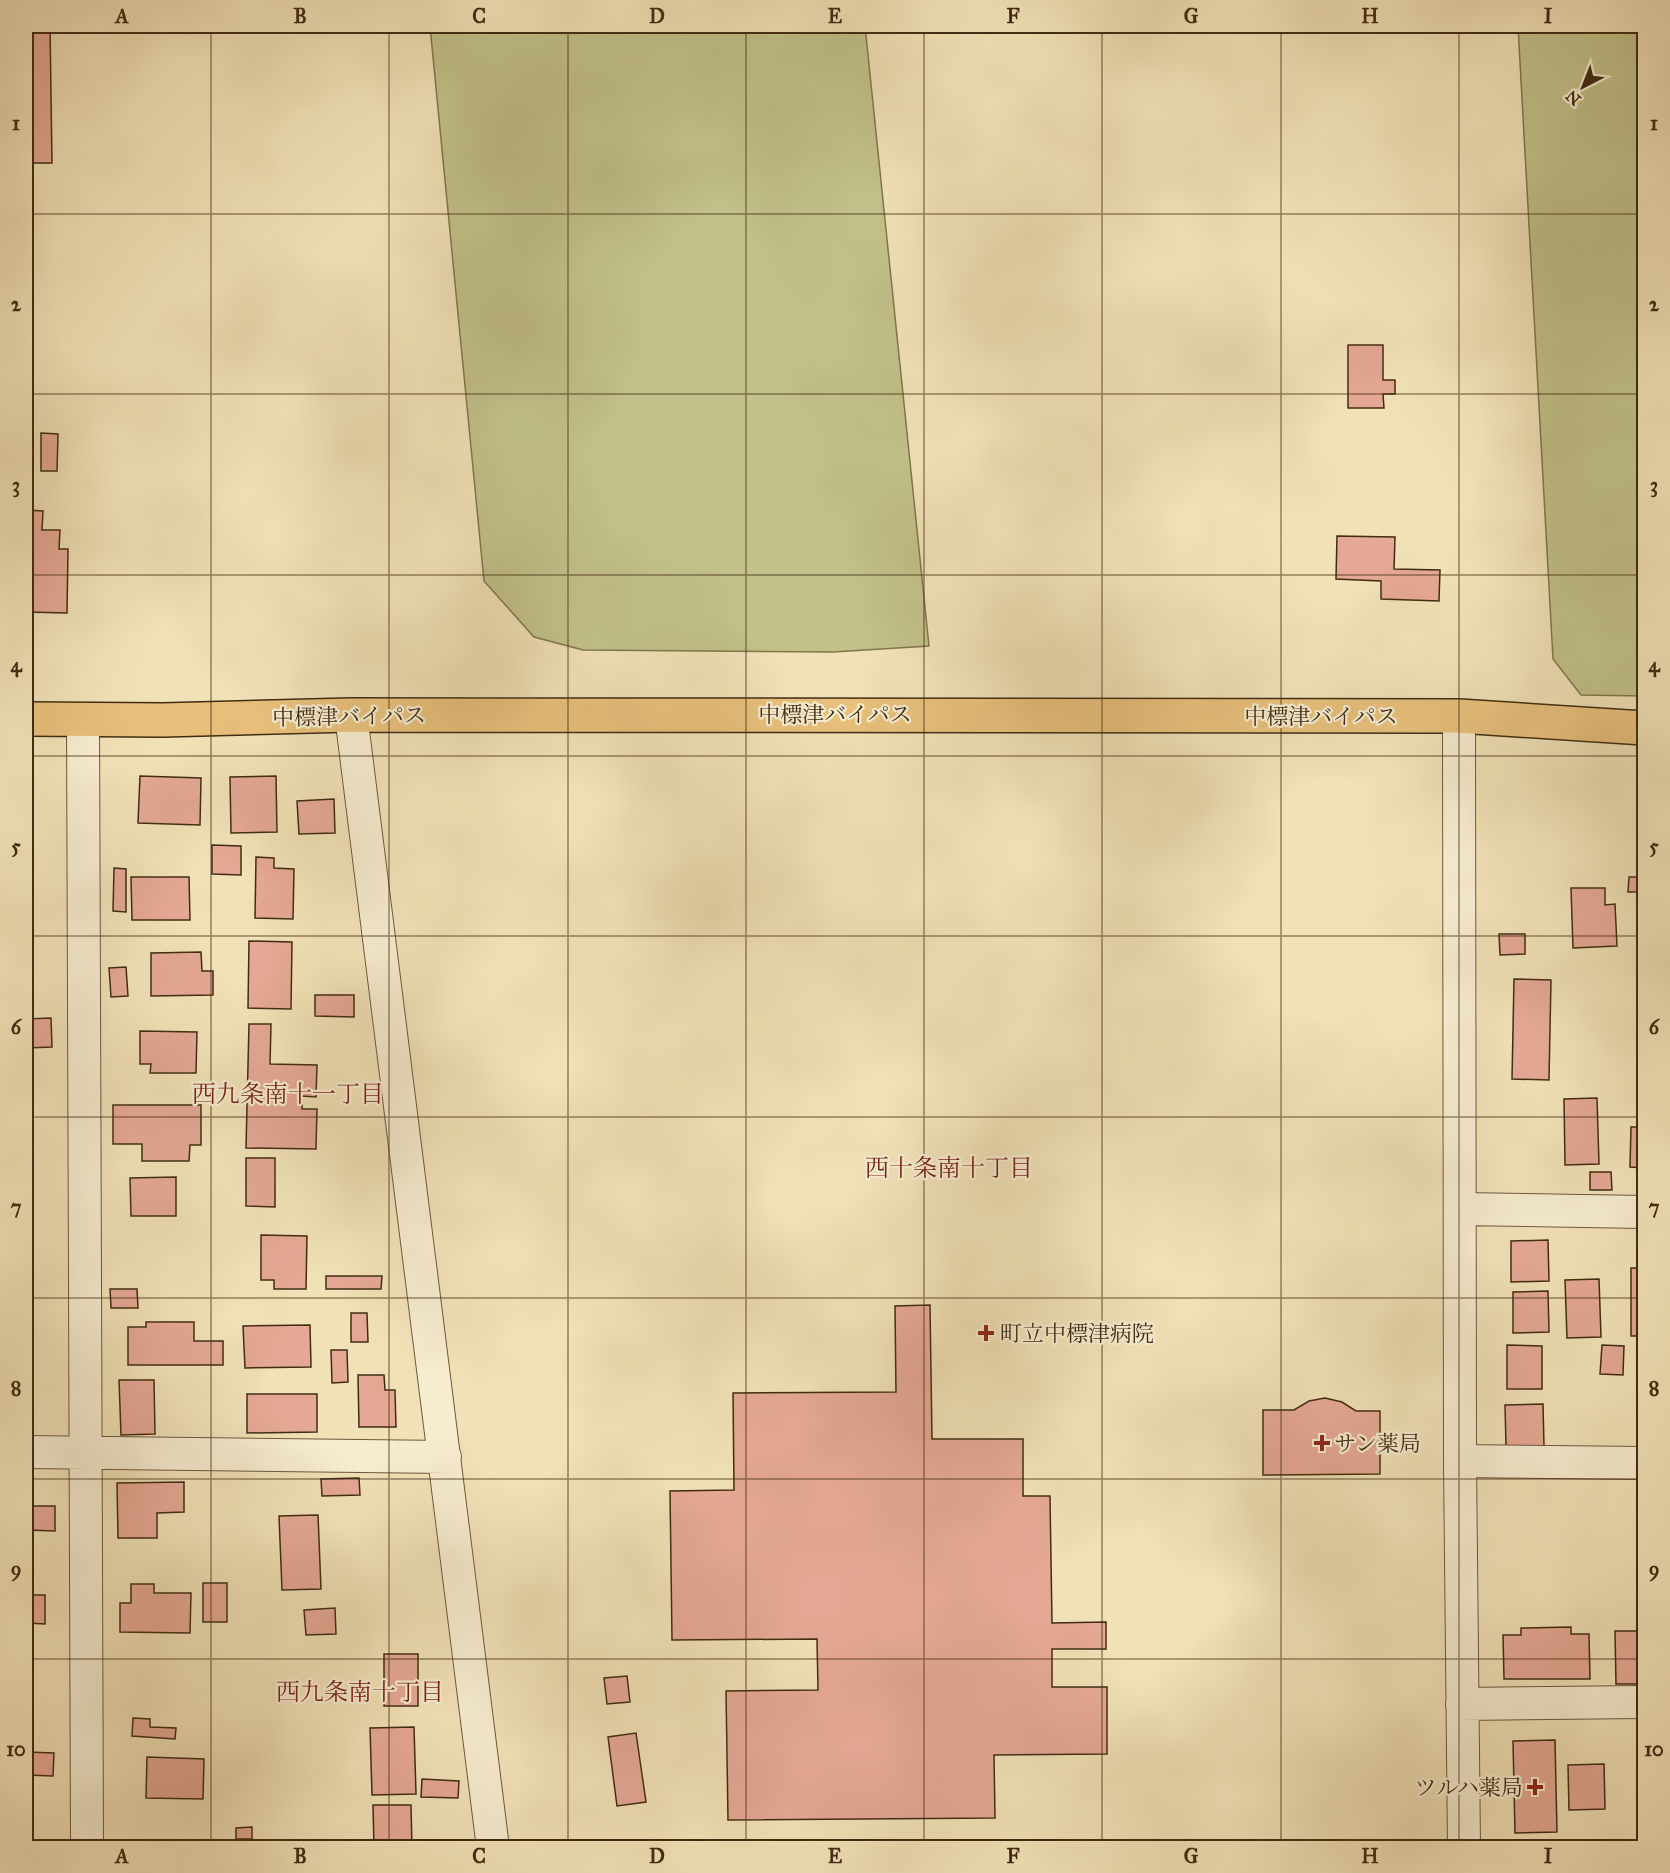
<svg xmlns="http://www.w3.org/2000/svg" width="1670" height="1873" font-family="'IM FELL Great Primer','Noto Serif JP',serif">
<style>
.green{fill:#c1c189;stroke:#81764e;stroke-width:1.5}
.building{fill:#e5a894;stroke:#412c13;stroke-width:1.5}
.lines{fill:none;stroke-linecap:round;stroke-linejoin:round}
.minor-casing{stroke:#6d593c;stroke-width:34}
.trunk-casing{stroke:#412c13;stroke-width:36}
.minor{stroke:#f6ecd0;stroke-width:32}
.trunk{stroke:#e8c07c;stroke-width:33}
.grid{fill:none;stroke:#412c13;stroke-width:1.5;stroke-opacity:0.55}
.poi-dot{fill:#8f2418;stroke:#f6ecd0;stroke-width:2}
.labels{text-anchor:middle;stroke-width:4.5;stroke-linejoin:round;paint-order:stroke}
.street-label{font-size:22px;fill:#412c13;stroke:#f6ecd0}
.poi-label{font-size:22px;fill:#412c13;stroke:#f6ecd0;text-anchor:start}
.neighbourhood-label{font-size:24px;fill:#7a1f14;stroke:#f6ecd0}
.neatline{fill:none;stroke:#412c13;stroke-width:2}
.grid-label{font-size:20px;text-anchor:middle;font-weight:bold;fill:#412c13}
</style>
<rect width="100%" height="100%" fill="#f1e1b7"/>
<filter id="stains"><feTurbulence type="fractalNoise" baseFrequency=".00333" numOctaves="4"/><feColorMatrix values="0 0 0 0 .2 0 0 0 0 .09 0 0 0 0 .02 0 0 0 .5 -.17"/></filter>
<radialGradient id="worn" r=".72"><stop offset=".6" stop-color="#630" stop-opacity="0"/><stop offset="1" stop-color="#630" stop-opacity=".3"/></radialGradient>
<!-- green -->
<path class="green" d="M 430,26 L 865,26 L 929,646 L 833,652 L 583,650 L 534,637 L 484,581 Z
M 1518,26 L 1644,26 L 1644,696 L 1581,695 L 1553,659 Z"/>
<!-- building -->
<path class="building" d="M 26,26 L 50,26 L 52,163 L 26,163 Z
M 1348,345 L 1383,345 L 1383,380 L 1395,380 L 1395,394 L 1383,394 L 1384,408 L 1348,408 Z
M 41,433 L 58,434 L 57,471 L 41,471 Z
M 26,435 L 33,436 L 31,469 L 26,469 Z
M 26,510 L 43,511 L 42,530 L 60,530 L 59,549 L 68,549 L 67,613 L 26,612 Z
M 1337,536 L 1395,537 L 1394,569 L 1440,570 L 1439,601 L 1381,599 L 1381,581 L 1336,579 Z
M 140,776 L 201,778 L 200,825 L 138,823 Z
M 276,776 L 277,832 L 231,833 L 230,777 Z
M 334,799 L 335,833 L 299,834 L 297,801 Z
M 212,845 L 241,846 L 241,875 L 212,874 Z
M 256,857 L 274,858 L 274,868 L 294,869 L 293,919 L 255,918 Z
M 114,868 L 126,869 L 126,912 L 113,911 Z
M 131,877 L 189,877 L 190,920 L 132,920 Z
M 1629,877 L 1644,877 L 1644,942 L 1639,942 L 1640,892 L 1628,892 Z
M 1571,888 L 1605,888 L 1605,905 L 1615,904 L 1617,946 L 1573,948 Z
M 1499,934 L 1525,934 L 1525,954 L 1500,955 Z
M 249,941 L 292,942 L 291,1009 L 248,1008 Z
M 201,952 L 202,971 L 213,971 L 213,995 L 151,996 L 151,953 Z
M 126,967 L 128,996 L 111,997 L 109,968 Z
M 1514,979 L 1551,980 L 1549,1080 L 1512,1079 Z
M 315,995 L 354,995 L 354,1017 L 315,1016 Z
M 26,997 L 32,997 L 32,1010 L 26,1010 Z
M 51,1018 L 52,1047 L 26,1048 L 26,1019 Z
M 249,1024 L 271,1024 L 270,1064 L 317,1065 L 316,1097 L 302,1096 L 302,1109 L 317,1109 L 316,1149 L 246,1148 Z
M 140,1031 L 197,1032 L 196,1073 L 150,1073 L 151,1064 L 140,1064 Z
M 1597,1098 L 1599,1164 L 1565,1165 L 1564,1099 Z
M 113,1105 L 201,1105 L 201,1145 L 190,1145 L 189,1161 L 142,1161 L 142,1144 L 113,1144 Z
M 1631,1127 L 1644,1127 L 1644,1168 L 1630,1167 Z
M 246,1158 L 275,1158 L 275,1207 L 246,1206 Z
M 1590,1172 L 1611,1172 L 1612,1190 L 1590,1190 Z
M 176,1177 L 176,1216 L 131,1216 L 130,1178 Z
M 261,1235 L 307,1236 L 306,1289 L 274,1289 L 274,1280 L 261,1280 Z
M 1548,1240 L 1549,1281 L 1511,1282 L 1511,1241 Z
M 1631,1268 L 1644,1268 L 1644,1336 L 1631,1336 Z
M 326,1276 L 382,1276 L 381,1289 L 326,1289 Z
M 1599,1279 L 1601,1337 L 1567,1338 L 1565,1280 Z
M 110,1289 L 137,1289 L 138,1308 L 111,1308 Z
M 1548,1291 L 1549,1332 L 1513,1333 L 1513,1292 Z
M 930,1305 L 932,1439 L 1023,1439 L 1023,1496 L 1050,1496 L 1052,1623 L 1106,1622 L 1106,1649 L 1052,1649 L 1052,1687 L 1107,1687 L 1107,1754 L 994,1755 L 995,1818 L 728,1820 L 726,1691 L 818,1690 L 817,1639 L 672,1640 L 670,1491 L 734,1490 L 733,1393 L 896,1392 L 895,1306 Z
M 351,1313 L 367,1313 L 368,1342 L 351,1342 Z
M 146,1322 L 194,1322 L 194,1341 L 223,1341 L 223,1365 L 128,1365 L 128,1327 L 146,1327 Z
M 310,1325 L 311,1367 L 245,1368 L 243,1326 Z
M 1507,1345 L 1542,1346 L 1542,1389 L 1507,1389 Z
M 1602,1345 L 1624,1346 L 1623,1375 L 1600,1374 Z
M 331,1350 L 347,1350 L 348,1382 L 332,1383 Z
M 358,1375 L 384,1375 L 385,1390 L 395,1390 L 396,1427 L 359,1427 Z
M 119,1380 L 154,1380 L 155,1434 L 121,1435 Z
M 247,1394 L 317,1394 L 317,1432 L 247,1433 Z
M 1325,1398 L 1342,1402 L 1356,1411 L 1380,1411 L 1380,1474 L 1263,1475 L 1263,1410 L 1294,1410 L 1309,1401 Z
M 1543,1404 L 1544,1446 L 1506,1446 L 1505,1405 Z
M 359,1478 L 360,1495 L 322,1496 L 321,1479 Z
M 184,1482 L 184,1512 L 157,1513 L 157,1538 L 118,1538 L 117,1483 Z
M 27,1506 L 55,1506 L 55,1531 L 27,1530 Z
M 318,1515 L 321,1589 L 282,1590 L 279,1516 Z
M 203,1583 L 227,1583 L 227,1622 L 203,1622 Z
M 131,1584 L 154,1584 L 154,1593 L 191,1593 L 190,1633 L 120,1632 L 120,1603 L 131,1603 Z
M 26,1595 L 45,1595 L 45,1624 L 26,1623 Z
M 335,1608 L 336,1634 L 306,1635 L 304,1610 Z
M 1571,1627 L 1571,1634 L 1589,1634 L 1590,1679 L 1504,1679 L 1503,1635 L 1521,1635 L 1521,1628 Z
M 1615,1631 L 1644,1631 L 1644,1684 L 1616,1684 Z
M 384,1654 L 418,1654 L 418,1706 L 384,1706 Z
M 627,1676 L 630,1702 L 607,1704 L 604,1678 Z
M 133,1718 L 150,1719 L 150,1727 L 176,1728 L 175,1739 L 132,1736 Z
M 414,1727 L 416,1794 L 372,1795 L 370,1728 Z
M 636,1733 L 646,1802 L 617,1806 L 608,1737 Z
M 1555,1740 L 1557,1832 L 1515,1833 L 1513,1741 Z
M 26,1752 L 54,1753 L 53,1776 L 26,1775 Z
M 147,1757 L 204,1759 L 203,1799 L 146,1798 Z
M 1604,1764 L 1605,1809 L 1569,1810 L 1568,1765 Z
M 422,1779 L 459,1781 L 458,1798 L 421,1797 Z
M 373,1805 L 411,1805 L 412,1848 L 374,1848 Z
M 252,1827 L 252,1839 L 236,1839 L 236,1828 Z
M 1629,1840 L 1644,1841 L 1644,1848 L 1629,1848 Z"/>
<g class="lines">
<!-- minor casing -->
<g class="minor-casing">
<path id="minor" d="M 351,715 L 493,1848
M 1459,716 L 1460,1461 L 1464,1848
M 83,719 L 87,1848
M 1460,1209 L 1644,1212
M 26,1452 L 445,1457
M 1460,1461 L 1644,1463
M 1462,1704 L 1644,1702"/>
</g>
<!-- trunk casing -->
<g class="trunk-casing">
<path id="trunk" d="M 26,719 L 163,720 L 351,715 L 1459,716 L 1644,728"/>
</g>
<!-- minor -->
<use href="#minor" class="minor"/>
<!-- trunk -->
<use href="#trunk" class="trunk"/>
</g>
<!-- grid -->
<path class="grid" d="M 211,26 L 211,1848M 389,26 L 389,1848M 568,26 L 568,1848M 746,26 L 746,1848M 924,26 L 924,1848M 1102,26 L 1102,1848M 1281,26 L 1281,1848M 1459,26 L 1459,1848M 26,214 L 1644,214M 26,394 L 1644,394M 26,575 L 1644,575M 26,756 L 1644,756M 26,936 L 1644,936M 26,1117 L 1644,1117M 26,1298 L 1644,1298M 26,1479 L 1644,1479M 26,1659 L 1644,1659"/>
<!-- markers -->
<g class="poi-dot">
<path d="M983 1324h6v6h6v6h-6v6h-6v-6h-6v-6h6z"/>
<path d="M1319 1434h6v6h6v6h-6v6h-6v-6h-6v-6h6z"/>
<path d="M1532 1778h6v6h6v6h-6v6h-6v-6h-6v-6h6z"/>
</g>
<g class="labels">
<!-- street labels -->
<g class="street-label">
<text x="835" y="722">中標津バイパス</text>
<text transform="translate(349 716) rotate(-1)" y="8">中標津バイパス</text>
<text x="1321" y="724">中標津バイパス</text>
</g>
<!-- poi labels -->
<g class="poi-label">
<text x="1000" y="1341">町立中標津病院</text>
<text x="1334" y="1451">サン薬局</text>
<text x="1523" y="1795" text-anchor="end">ツルハ薬局</text>
</g>
<!-- neighbourhood labels -->
<g class="neighbourhood-label">
<text x="288" y="1102">西九条南十一丁目</text>
<text x="949" y="1176">西十条南十丁目</text>
<text x="360" y="1700">西九条南十丁目</text>
</g>
</g>
<!-- margin -->
<rect width="1670" height="1873" fill="none" stroke="#f1e1b7" stroke-width="66"/>
<!-- north arrow -->
<g transform="translate(1583 87) rotate(222)" stroke="#f6ecd0" stroke-width="4.5" paint-order="stroke">
<path d="M0-4.5L10 22L0 15L-10 22Z" fill="#412c13"/>
<text y="-9" font-size="16" font-weight="bold" text-anchor="middle" fill="#412c13">N</text>
</g>
<rect x="33" y="33" width="1604" height="1807" class="neatline"/>
<g class="grid-label">
<text x="122" y="23">A</text>
<text x="300" y="23">B</text>
<text x="479" y="23">C</text>
<text x="657" y="23">D</text>
<text x="835" y="23">E</text>
<text x="1013" y="23">F</text>
<text x="1191" y="23">G</text>
<text x="1370" y="23">H</text>
<text x="1548" y="23">I</text>
<text x="16" y="130">1</text>
<text x="1654" y="130">1</text>
<text x="16" y="311">2</text>
<text x="1654" y="311">2</text>
<text x="16" y="492">3</text>
<text x="1654" y="492">3</text>
<text x="16" y="672">4</text>
<text x="1654" y="672">4</text>
<text x="16" y="853">5</text>
<text x="1654" y="853">5</text>
<text x="16" y="1034">6</text>
<text x="1654" y="1034">6</text>
<text x="16" y="1214">7</text>
<text x="1654" y="1214">7</text>
<text x="16" y="1395">8</text>
<text x="1654" y="1395">8</text>
<text x="16" y="1576">9</text>
<text x="1654" y="1576">9</text>
<text x="16" y="1756">10</text>
<text x="1654" y="1756">10</text>
<text x="122" y="1863">A</text>
<text x="300" y="1863">B</text>
<text x="479" y="1863">C</text>
<text x="657" y="1863">D</text>
<text x="835" y="1863">E</text>
<text x="1013" y="1863">F</text>
<text x="1191" y="1863">G</text>
<text x="1370" y="1863">H</text>
<text x="1548" y="1863">I</text>
</g>
<rect width="100%" height="100%" filter="url(#stains)"/>
<rect width="100%" height="100%" fill="url(#worn)"/>
</svg>
